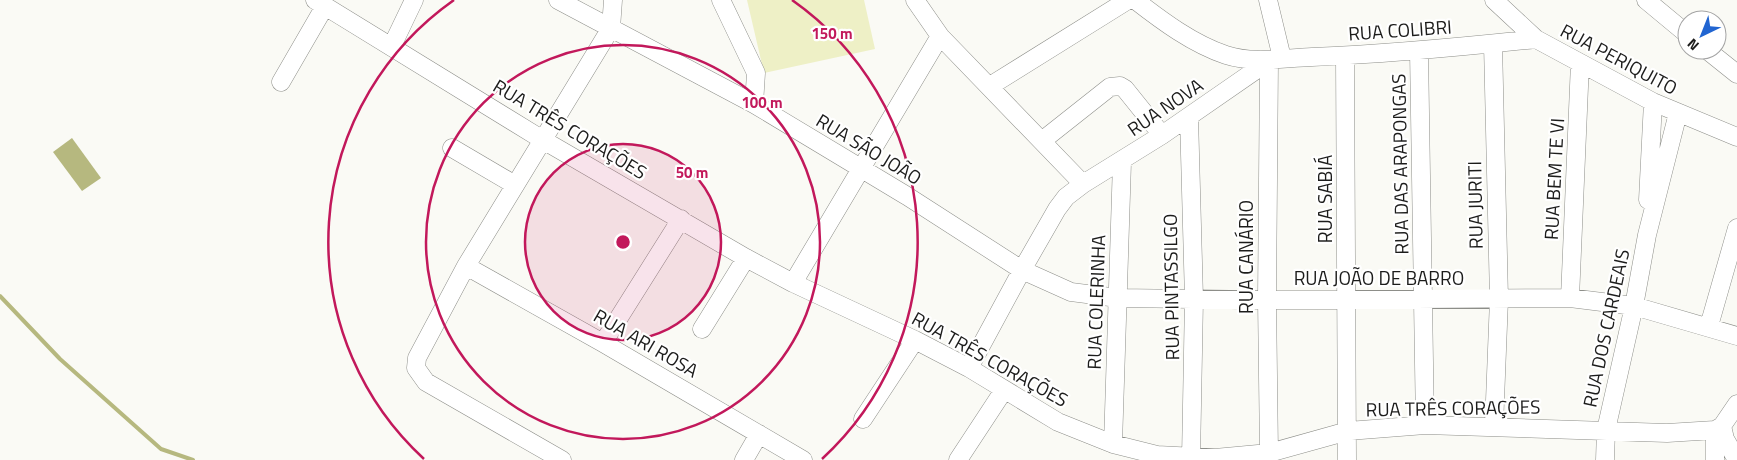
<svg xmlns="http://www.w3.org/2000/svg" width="1737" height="460" font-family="'Titillium Web',sans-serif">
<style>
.green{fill:#eef0c6}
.water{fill:#b6b87f}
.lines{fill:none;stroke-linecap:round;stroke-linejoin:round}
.stream{stroke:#b6b87f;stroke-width:4}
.minor-casing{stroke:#8d8e89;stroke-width:19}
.minor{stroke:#fff;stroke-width:18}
.ring{fill:none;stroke:#c2185b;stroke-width:2.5}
.labels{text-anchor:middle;stroke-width:4.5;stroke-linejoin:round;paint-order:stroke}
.street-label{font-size:19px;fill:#1c1c1b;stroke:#fff}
.centre{fill:#c2185b;stroke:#fff;stroke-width:2.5}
.ring-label{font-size:15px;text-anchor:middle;font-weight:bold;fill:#c2185b;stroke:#fff;stroke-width:4.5;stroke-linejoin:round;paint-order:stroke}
</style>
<rect width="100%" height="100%" fill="#fafaf5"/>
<!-- green -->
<path class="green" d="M 747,0 L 864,0 L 875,49 L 764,73 Z"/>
<!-- water -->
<path class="water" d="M 72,138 L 101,178 L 82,191 L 53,152 Z"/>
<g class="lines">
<!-- stream -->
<path class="stream" d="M 0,296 L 60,359 L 161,449 L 193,460"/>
<!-- minor casing -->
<g class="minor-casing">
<path id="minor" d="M 315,0 L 543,140 L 746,258 L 793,283 L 915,340 L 969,368 L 1058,422 L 1113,444 L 1157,455 L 1215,458 L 1269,453 L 1348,431 L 1425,425 L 1667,433 L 1715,430 L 1722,426 L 1737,404
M 558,0 L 754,104 L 907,196 L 1022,270 L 1071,292 L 1118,298 L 1267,300 L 1570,298 L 1634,306 L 1737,336
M 721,0 L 756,73 L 754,104
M 915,0 L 940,36 L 1083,184
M 1135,0 C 1162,21 1193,44 1226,55 C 1254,64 1283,58 1312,57 C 1387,54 1461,47 1536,39
M 1268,0 L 1282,58
M 1494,0 L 1536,39 L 1653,102 L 1737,137
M 1646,0 L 1687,34
M 1493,44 L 1499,299 L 1494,426
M 392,46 L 414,0
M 1707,50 L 1737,74
M 1419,51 L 1425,425
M 1345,56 L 1347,460
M 1269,61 L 1267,300 L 1269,453
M 281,82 L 325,6
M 990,86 L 1128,0
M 1189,117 L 1194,299 L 1191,458
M 1043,140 L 1110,87 L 1120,86 L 1125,89 L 1162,135
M 452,148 L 515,185
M 1648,200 L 1653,102
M 466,266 L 603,343 L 803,460
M 793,283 L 940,36
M 1570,298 L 1580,63
M 1709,326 L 1737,228
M 702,329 L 746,258
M 603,343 L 681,219
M 969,368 L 1022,270 L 1057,209 L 1066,197 L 1083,184 L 1162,135 L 1269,61
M 863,419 L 915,340
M 1722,426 L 1725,439 L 1737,460
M 1715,430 L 1715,460
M 1113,444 L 1122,162
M 562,460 L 426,382 L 416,368 L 417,358 L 466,266 L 611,28 L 613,0
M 744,460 L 759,434
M 958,460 L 1004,390
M 1605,460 L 1606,430 L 1634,306 L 1647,235 L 1678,113"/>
</g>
<!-- minor -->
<use href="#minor" class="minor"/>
</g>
<!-- distance rings -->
<circle cx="623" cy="242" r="98" fill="#c2185b" fill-opacity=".12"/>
<g class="ring">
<circle cx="623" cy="242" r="98"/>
<circle cx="623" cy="242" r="197"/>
<path d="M424 459A295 295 0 0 1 454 0M792 0A295 295 0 0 1 822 459"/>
</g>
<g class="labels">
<!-- street labels -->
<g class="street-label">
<text transform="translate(1400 30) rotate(-4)" y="7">RUA COLIBRI</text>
<text transform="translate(1619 59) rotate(28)" y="7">RUA PERIQUITO</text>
<text transform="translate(1165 107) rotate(-34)" y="7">RUA NOVA</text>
<text transform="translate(570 129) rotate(31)" y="7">RUA TRÊS CORAÇÕES</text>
<text transform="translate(869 149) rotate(31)" y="7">RUA SÃO JOÃO</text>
<text transform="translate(1400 164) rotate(-91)" y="7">RUA DAS ARAPONGAS</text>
<text transform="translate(1554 179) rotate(-87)" y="7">RUA BEM TE VI</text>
<text transform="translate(1325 199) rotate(-90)" y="7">RUA SABIÁ</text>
<text transform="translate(1475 205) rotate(-91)" y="7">RUA JURITI</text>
<text transform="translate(1246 257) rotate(-90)" y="7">RUA CANÁRIO</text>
<text x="1379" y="285">RUA JOÃO DE BARRO</text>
<text transform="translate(1171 287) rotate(-91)" y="7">RUA PINTASSILGO</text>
<text transform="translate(1096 302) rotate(-88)" y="7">RUA COLERINHA</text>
<text transform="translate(1606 328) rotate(-78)" y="7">RUA DOS CARDEAIS</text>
<text transform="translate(646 343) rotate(30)" y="7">RUA ARI ROSA</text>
<text transform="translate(990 359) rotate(29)" y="7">RUA TRÊS CORAÇÕES</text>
<text transform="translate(1453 408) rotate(-1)" y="7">RUA TRÊS CORAÇÕES</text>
</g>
</g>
<circle cx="623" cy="242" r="8" class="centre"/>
<g class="ring-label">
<text x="832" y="39">150 m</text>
<text x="762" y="108">100 m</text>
<text x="692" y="178">50 m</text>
</g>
<!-- north arrow -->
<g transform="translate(1702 35) rotate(223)"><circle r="24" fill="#ffffff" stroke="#a4a4a4"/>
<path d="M0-4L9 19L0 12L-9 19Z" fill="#2165d1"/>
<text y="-8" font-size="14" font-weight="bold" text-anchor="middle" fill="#1c1c1b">N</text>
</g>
</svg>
